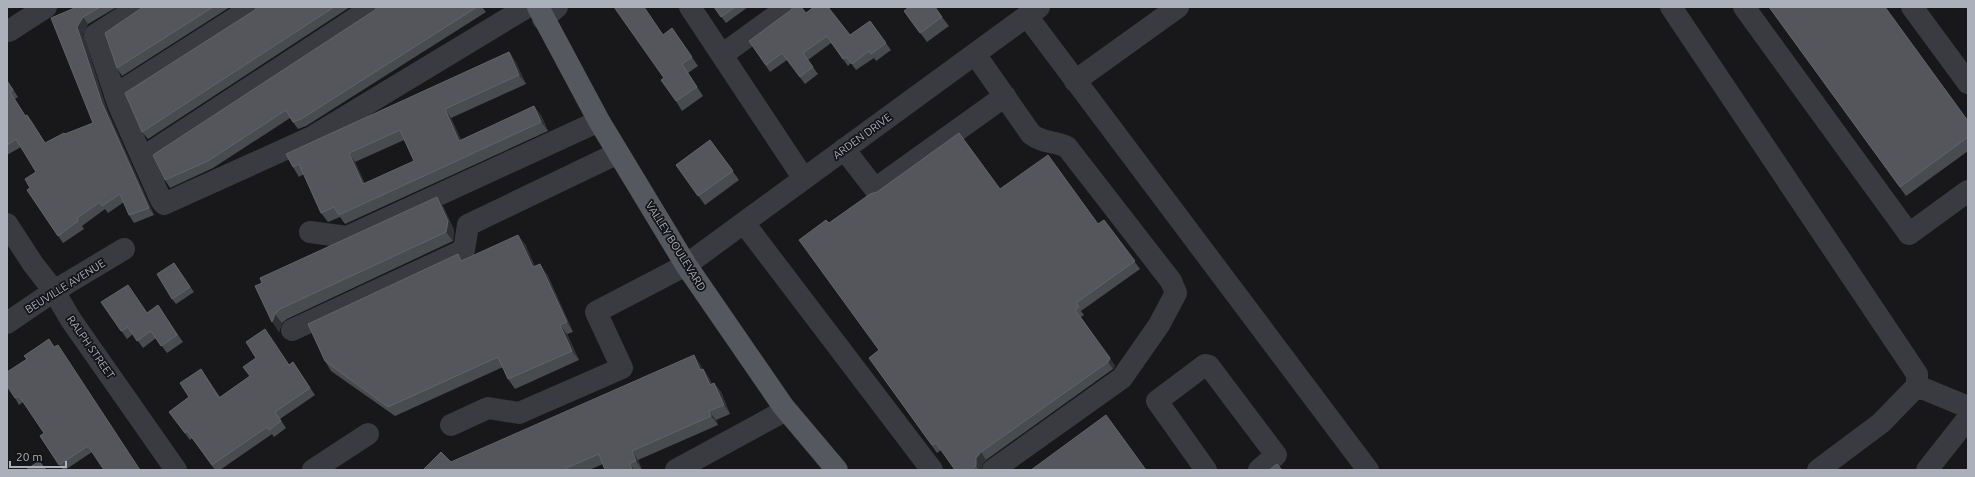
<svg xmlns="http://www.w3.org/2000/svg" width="1975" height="477" font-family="Ubuntu,sans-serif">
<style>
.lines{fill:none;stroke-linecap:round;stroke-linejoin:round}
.minor{stroke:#393b40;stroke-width:22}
.major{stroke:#55585e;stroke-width:22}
.wall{fill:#494c4f;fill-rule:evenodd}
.shaded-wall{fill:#313235}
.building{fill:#54565b;stroke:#62646a;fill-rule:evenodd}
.labels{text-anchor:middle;stroke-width:3.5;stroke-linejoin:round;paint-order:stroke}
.street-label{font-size:11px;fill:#abb0ba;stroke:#131316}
</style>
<rect width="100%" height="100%" fill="#18181a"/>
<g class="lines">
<!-- minor -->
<path class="minor" d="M 139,7 L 95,35 L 119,106 L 161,200 L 164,204 L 312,137 L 527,7
M 690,7 L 804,179
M 1671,7 L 1917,374 L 1917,386 L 1881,423 L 1818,470
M 1744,7 L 1909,234 L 1968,191
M 1912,7 L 1968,83
M 1027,16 L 1368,470
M 543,19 L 557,7
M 9,31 L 46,7
M 975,54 L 1031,134 C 1044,144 1052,140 1067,147 L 1171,281 L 1176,293 L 1159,325 L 1122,378 L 993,470
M 722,55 L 788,7
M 1075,81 L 1178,7
M 115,95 L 253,7
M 844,149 L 875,189 L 1005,96
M 142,158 L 373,7
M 744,223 L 932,470
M 7,224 L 33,264 L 54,291 L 71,320 L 176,470
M 310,232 L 347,237 L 599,121
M 7,323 L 54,291 L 124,249
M 292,330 L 464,250 L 468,225 L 618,153
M 1917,386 L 1968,407
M 451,425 L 488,408 L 519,413 L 622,368 L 596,312 L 686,265 L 1039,7
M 313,470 L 368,434
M 676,470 L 786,410
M 1206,470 L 1157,401 L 1205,365 L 1209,366 L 1276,455 L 1259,470
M 1927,470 L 1968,418"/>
<!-- major -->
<path class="major" d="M 538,7 L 599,121 L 686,265 L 783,406 L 837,470"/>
</g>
<!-- wall -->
<path class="wall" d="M 77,7 L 117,7 L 88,24 L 83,34 L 107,110 L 154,215 L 134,223 L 129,215 L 124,202 L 108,213 L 105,209 L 82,226 L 84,229 L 63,243 L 27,190 L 30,188 L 36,172 L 21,147 L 7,155 L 7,80 L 18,97 L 15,99 L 26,116 L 32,122 L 45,143 L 65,134 L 93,123 Z
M 143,7 L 230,7 L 122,76 L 117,68 Z
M 257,7 L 350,7 L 148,139 L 142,132 Z
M 377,7 L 482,7 L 486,12 L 306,126 L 298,129 L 290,118 L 213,168 L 170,188 L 165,180 L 375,10 Z
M 714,7 L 748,7 L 726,23 Z
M 1769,7 L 1968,121 L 1968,151 L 1906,196 Z
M 904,11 L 942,17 L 949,26 L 927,42 Z
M 806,13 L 850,35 L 870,21 L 891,50 L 876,61 L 874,58 L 856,70 L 851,63 L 848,66 L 831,43 L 808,60 L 818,74 L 805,84 L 787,60 L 770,72 L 749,41 Z
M 672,28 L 698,66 L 688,73 L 703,96 L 682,111 L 676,101 L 664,78 L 663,35 Z
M 509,52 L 515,61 L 526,84 L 451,118 L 461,140 L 541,115 L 548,131 L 345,224 L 340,217 L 328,222 L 321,213 L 304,174 L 299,177 L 293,167 ZM 404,140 L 414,161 L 365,184 L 355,162 Z
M 710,140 L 739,180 L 705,205 L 676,165 Z
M 1000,189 L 1098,224 L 1104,220 L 1140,269 L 1081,311 L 1084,315 L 1081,317 L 1115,366 L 1113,369 L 986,460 L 982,465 L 981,470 L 955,470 L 941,450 L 937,453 L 869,358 L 879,351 L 829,223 Z
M 443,206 L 454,230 L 453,241 L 287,319 L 282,323 L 279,332 L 255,286 Z
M 525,244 L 535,267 L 547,274 L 573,332 L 567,334 L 579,360 L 515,389 L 508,379 L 503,367 L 395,416 L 331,371 L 325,361 L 462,261 Z
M 174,263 L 194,292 L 176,304 L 172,299 Z
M 101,302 L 147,313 L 158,305 L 183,342 L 167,353 L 156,338 L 143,348 L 133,334 L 127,339 Z
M 27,359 L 92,452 L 65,470 L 63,470 L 40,436 L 44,433 L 23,402 L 19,405 L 15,398 Z
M 293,362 L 315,395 L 280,419 L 286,428 L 274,437 L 272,434 L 220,470 L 215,470 L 192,438 L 190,440 L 169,412 L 189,397 L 201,369 L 220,397 L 250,376 L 289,365 Z
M 700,364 L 702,369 L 703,369 L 709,378 L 712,384 L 714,383 L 721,392 L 730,414 L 716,420 L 718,425 L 638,460 L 642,470 L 605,470 L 603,464 L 589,470 L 425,470 L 451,462 Z"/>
<!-- shaded-wall -->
<path class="shaded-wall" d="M 83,17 L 88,24 L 83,34 L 107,110 L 154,215 L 149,208 L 102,103 L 77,27 Z
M 509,52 L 515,61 L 526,84 L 519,75 Z
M 10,92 L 15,99 L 30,124 Z
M 534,106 L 541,115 L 548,131 L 541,122 Z
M 445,109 L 451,118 L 466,150 L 459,141 Z
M 27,115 L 32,122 L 50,150 L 45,143 Z
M 349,153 L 355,162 L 370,194 L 363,184 Z
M 437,197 L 443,206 L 454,230 L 453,241 L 446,232 Z
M 518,235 L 525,244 L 540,277 L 533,267 Z
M 540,264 L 547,274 L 573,332 L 567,322 Z
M 275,314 L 282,323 L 279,332 L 272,322 Z
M 560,325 L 567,334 L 579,360 L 572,351 Z
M 694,355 L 700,364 L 707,379 L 700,370 Z
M 1110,358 L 1115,366 L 1113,369 L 1108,362 Z
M 703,369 L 709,378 L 716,394 L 710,385 Z
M 714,383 L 721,392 L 730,414 L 724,405 Z
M 709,411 L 716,420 L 718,425 L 711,416 Z
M 632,451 L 638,460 L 642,470 L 636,461 Z
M 981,452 L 986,460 L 982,465 L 981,470 L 979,470 L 976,466 L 976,458 Z
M 630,463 L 634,470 L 632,470 Z"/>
<!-- building -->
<path class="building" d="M 77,7 L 100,7 L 83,17 L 77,27 L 102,103 L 149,208 L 129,215 L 120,194 L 102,206 L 100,202 L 77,218 L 78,221 L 58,236 L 27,190 L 30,188 L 25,179 L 36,172 L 16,139 L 7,145 L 7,81 L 13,90 L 10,92 L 25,116 L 27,115 L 45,143 L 64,133 L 65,134 L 93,123 L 51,18 Z
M 143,7 L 213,7 L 117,68 L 105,33 Z
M 257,7 L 334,7 L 142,132 L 125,93 L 255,10 Z
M 377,7 L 477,7 L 301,119 L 293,122 L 286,110 L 208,161 L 165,180 L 153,155 L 375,10 Z
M 614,7 L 644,7 L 663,35 L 672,28 L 692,57 L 682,64 L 697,87 L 676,101 L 661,80 L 664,78 Z
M 714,7 L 735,7 L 721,17 Z
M 793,7 L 801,7 L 806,13 L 814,7 L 828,7 L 850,35 L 870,21 L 886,43 L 871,54 L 869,51 L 852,64 L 846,57 L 843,59 L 827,36 L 803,53 L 813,67 L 800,77 L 782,53 L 766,65 L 749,41 L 791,10 Z
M 909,7 L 935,7 L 942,17 L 920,33 L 904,11 Z
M 1769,7 L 1885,7 L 1968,121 L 1968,137 L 1900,187 Z
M 509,52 L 519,75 L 445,109 L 459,141 L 534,106 L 541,122 L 339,215 L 334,207 L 321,213 L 299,164 L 293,167 L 286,154 ZM 400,130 L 414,161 L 363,184 L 349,153 Z
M 959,133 L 1000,189 L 1048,155 L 1098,224 L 1104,220 L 1135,261 L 1076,303 L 1079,307 L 1075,310 L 1110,358 L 1108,362 L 981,452 L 976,458 L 976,466 L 971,470 L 955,470 L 936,443 L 932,445 L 869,358 L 879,350 L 799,240 L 826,220 L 829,223 L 870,194 L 877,192 Z
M 710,140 L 733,171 L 698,196 L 676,165 Z
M 437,197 L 448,221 L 446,232 L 280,309 L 275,314 L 272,322 L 255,286 L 262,283 L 260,278 Z
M 518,235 L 533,267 L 540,264 L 567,322 L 560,325 L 572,351 L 508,379 L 498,357 L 388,407 L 325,361 L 308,324 L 458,254 L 461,261 Z
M 174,263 L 190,287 L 172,299 L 157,274 Z
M 128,285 L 147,313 L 158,305 L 177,335 L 161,346 L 151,331 L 137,341 L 128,327 L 121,331 L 101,302 Z
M 265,329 L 289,365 L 293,362 L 310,388 L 275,412 L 281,421 L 269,430 L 267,427 L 212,465 L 187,431 L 185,433 L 169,412 L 189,397 L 180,383 L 201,369 L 219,398 L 250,376 L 243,367 L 256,358 L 246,342 Z
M 49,339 L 54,347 L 58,345 L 140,470 L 104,470 L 88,446 L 59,465 L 40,436 L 44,433 L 19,396 L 15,398 L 7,386 L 7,372 L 27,359 L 24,356 Z
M 694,355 L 700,370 L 703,369 L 710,385 L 714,383 L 724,405 L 709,411 L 711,416 L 632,451 L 636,461 L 630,463 L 632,470 L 605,470 L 599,454 L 566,468 L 567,470 L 425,470 L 424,469 L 441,452 L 451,462 Z
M 1106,415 L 1146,470 L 1031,470 Z
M 39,461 L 46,470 L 26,470 Z
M 1277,464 L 1282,470 L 1269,470 Z"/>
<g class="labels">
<!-- street labels -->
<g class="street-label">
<text transform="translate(862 136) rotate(-36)" y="4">ARDEN DRIVE</text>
<text transform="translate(676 246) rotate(58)" y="4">VALLEY BOULEVARD</text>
<text transform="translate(65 286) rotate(-32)" y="4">BEUVILLE AVENUE</text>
<text transform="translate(91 347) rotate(55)" y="4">RALPH STREET</text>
</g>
</g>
<!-- border -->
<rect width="1975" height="477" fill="none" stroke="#abb0ba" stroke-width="16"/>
<!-- scale -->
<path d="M10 461v6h56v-6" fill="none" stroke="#abb0ba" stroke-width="2"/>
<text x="16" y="461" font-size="12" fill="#abb0ba" stroke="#131316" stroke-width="3" paint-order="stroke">20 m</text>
</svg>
